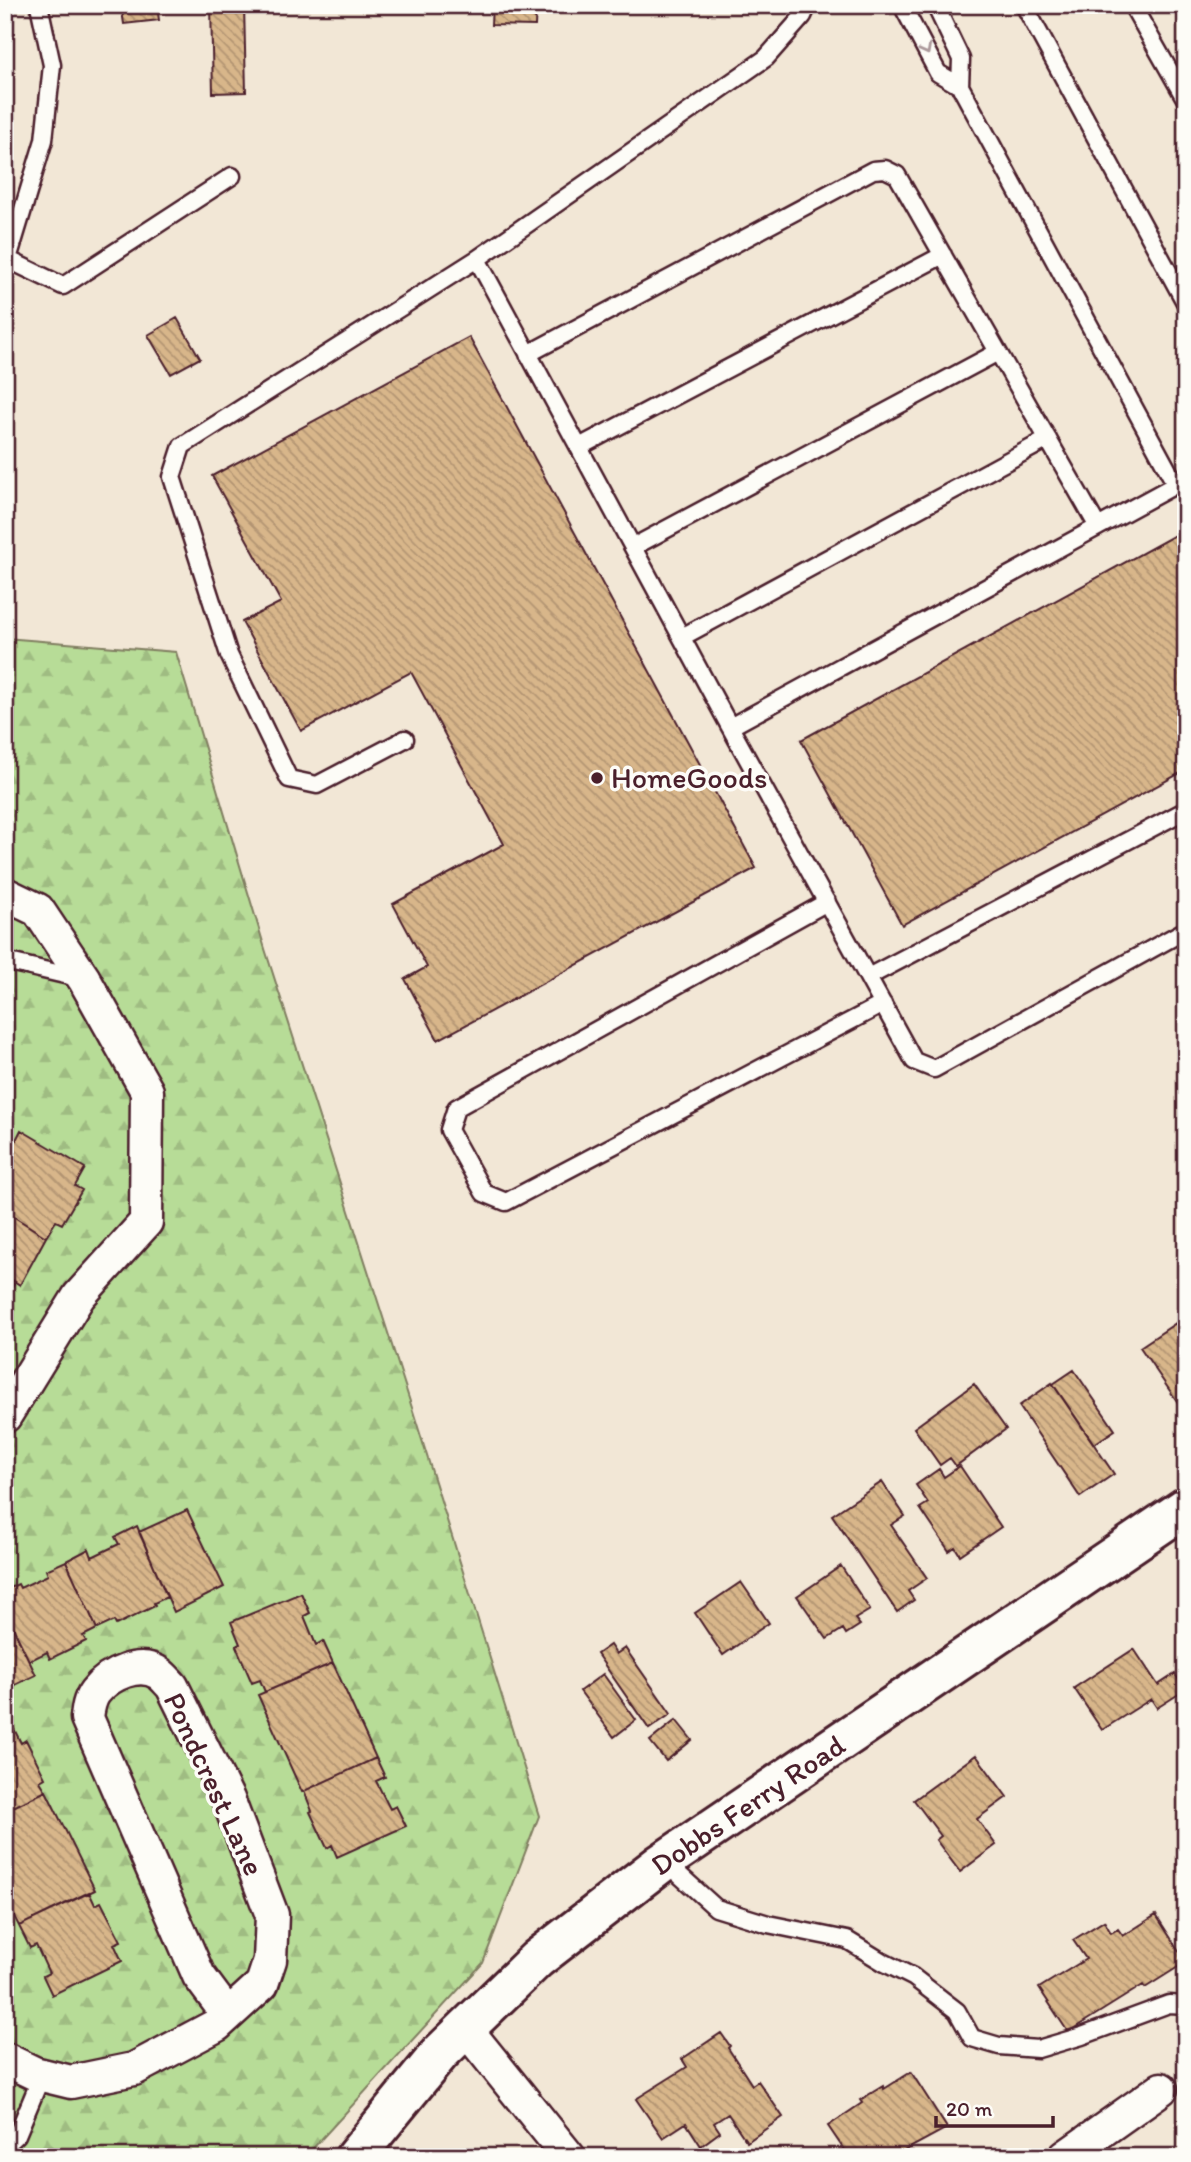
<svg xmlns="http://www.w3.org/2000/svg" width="1191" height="2162" font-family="Itim,sans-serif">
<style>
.forest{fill:url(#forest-firs);stroke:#807e61;stroke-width:2}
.building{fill:url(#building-back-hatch);stroke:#4a1f2b;stroke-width:2}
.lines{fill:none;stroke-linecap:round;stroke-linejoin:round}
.service-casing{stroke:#4a1f2b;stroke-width:21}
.minor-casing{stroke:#4a1f2b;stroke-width:37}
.secondary-casing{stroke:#4a1f2b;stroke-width:44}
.service{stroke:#fdfcf7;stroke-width:16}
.minor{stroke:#fdfcf7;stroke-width:32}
.secondary{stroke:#fdfcf7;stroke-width:38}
.oneway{stroke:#ac999b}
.poi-dot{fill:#4a1f2b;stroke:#fdfcf7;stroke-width:2.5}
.labels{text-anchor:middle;stroke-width:7;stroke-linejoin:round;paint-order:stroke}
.poi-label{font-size:30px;fill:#4a1f2b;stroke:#fdfcf7;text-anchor:start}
.street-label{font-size:30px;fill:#4a1f2b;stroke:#fdfcf7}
</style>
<defs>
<pattern id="forest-firs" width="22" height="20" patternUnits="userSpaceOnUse" patternTransform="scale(1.75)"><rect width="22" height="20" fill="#b7dc97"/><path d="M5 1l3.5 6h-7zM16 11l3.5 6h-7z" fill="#9fbc82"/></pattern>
<pattern id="building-back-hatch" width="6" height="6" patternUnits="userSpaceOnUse" patternTransform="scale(1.75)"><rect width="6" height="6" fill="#d8b68a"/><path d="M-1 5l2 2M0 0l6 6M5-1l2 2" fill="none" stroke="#b19371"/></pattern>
</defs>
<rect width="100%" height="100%" fill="#f2e7d6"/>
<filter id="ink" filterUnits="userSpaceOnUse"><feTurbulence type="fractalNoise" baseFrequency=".0143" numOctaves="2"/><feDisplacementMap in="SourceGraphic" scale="14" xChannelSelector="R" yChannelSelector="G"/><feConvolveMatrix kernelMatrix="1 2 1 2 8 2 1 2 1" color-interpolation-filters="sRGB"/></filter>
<g filter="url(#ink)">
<!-- forest -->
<path class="forest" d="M 5,638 L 176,652 L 265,949 L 413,1411 L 539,1816 L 483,1963 L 305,2157 L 5,2157 Z"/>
<!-- building -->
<path class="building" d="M 211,5 L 244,5 L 246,92 L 213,93 Z
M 492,5 L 536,5 L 535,26 L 491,25 Z
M 1174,5 L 1186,5 L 1186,27 Z
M 157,6 L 159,20 L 124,24 L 122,11 Z
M 177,318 L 200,358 L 171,374 L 148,335 Z
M 469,337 L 756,868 L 438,1040 L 405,979 L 427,967 L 393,904 L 504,844 L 411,672 L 301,731 L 242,622 L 281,602 L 212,476 Z
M 1186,529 L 1186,770 L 902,925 L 801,740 Z
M 21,1130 L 85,1168 L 75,1186 L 82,1190 L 62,1224 L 56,1221 L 46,1237 L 5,1211 L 5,1162 Z
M 5,1211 L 46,1237 L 20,1285 L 5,1275 Z
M 5,1275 L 15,1282 L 5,1302 Z
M 1176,1323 L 1186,1338 L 1186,1411 L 1183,1410 L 1140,1347 Z
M 1074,1370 L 1115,1430 L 1094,1444 L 1053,1384 Z
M 1052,1383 L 1114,1474 L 1080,1497 L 1019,1406 Z
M 974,1384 L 1006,1429 L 956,1466 L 950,1458 L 940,1465 L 914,1428 Z
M 960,1466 L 1001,1527 L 960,1555 L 955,1547 L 949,1551 L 920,1508 L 928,1503 L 916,1485 L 939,1469 L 944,1477 Z
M 882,1482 L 905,1516 L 891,1525 L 927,1578 L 908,1591 L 914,1600 L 897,1612 L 832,1515 Z
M 187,1510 L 224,1587 L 174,1612 L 139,1532 Z
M 137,1526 L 167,1597 L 154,1603 L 155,1606 L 116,1625 L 114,1621 L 97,1629 L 66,1561 L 89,1549 L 92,1557 L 119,1544 L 115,1537 Z
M 66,1561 L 97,1629 L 83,1636 L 86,1641 L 50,1659 L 47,1652 L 29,1661 L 5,1611 L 5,1590 L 18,1584 L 20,1588 L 48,1575 L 46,1570 Z
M 841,1566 L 870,1610 L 855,1619 L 860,1625 L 846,1634 L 843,1629 L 827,1639 L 797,1596 Z
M 741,1582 L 769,1623 L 723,1655 L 695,1613 Z
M 301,1593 L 310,1613 L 304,1616 L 316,1645 L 323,1641 L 333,1663 L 265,1692 L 260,1680 L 252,1683 L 236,1646 L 240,1644 L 231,1622 Z
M 5,1611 L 36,1675 L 5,1690 Z
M 610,1645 L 616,1654 L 625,1648 L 671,1714 L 649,1729 L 597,1654 Z
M 1134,1649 L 1158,1685 L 1175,1674 L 1185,1690 L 1157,1708 L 1151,1699 L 1102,1730 L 1074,1688 Z
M 333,1663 L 376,1758 L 302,1792 L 258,1695 Z
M 603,1674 L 636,1720 L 614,1737 L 580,1691 Z
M 676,1720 L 692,1740 L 666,1761 L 650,1741 Z
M 12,1725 L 21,1743 L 26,1740 L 45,1778 L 40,1781 L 46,1791 L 5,1811 L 5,1729 Z
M 976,1755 L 1007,1797 L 977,1819 L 996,1845 L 960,1872 L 936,1840 L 941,1836 L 914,1800 Z
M 376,1758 L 385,1777 L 376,1781 L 390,1809 L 396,1806 L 406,1826 L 337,1857 L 332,1845 L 327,1848 L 310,1812 L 312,1811 L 304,1791 Z
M 46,1791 L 95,1890 L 19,1926 L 5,1899 L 5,1811 Z
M 89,1892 L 95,1905 L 101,1902 L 121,1941 L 114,1944 L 122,1961 L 52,1995 L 43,1976 L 49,1973 L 36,1945 L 30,1948 L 19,1926 Z
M 1156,1915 L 1186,1962 L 1145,1988 L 1143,1985 L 1068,2032 L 1039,1988 L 1086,1959 L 1073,1940 L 1104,1921 L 1111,1933 L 1118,1929 L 1123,1936 Z
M 721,2033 L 730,2046 L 728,2048 L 752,2085 L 758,2081 L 783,2117 L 747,2142 L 728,2114 L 714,2123 L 720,2132 L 701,2146 L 686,2123 L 663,2138 L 636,2099 L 687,2067 L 682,2059 Z
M 911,2072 L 947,2128 L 893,2157 L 849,2157 L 828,2126 L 862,2103 L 860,2100 L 883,2086 L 884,2089 Z"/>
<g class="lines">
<!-- service casing -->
<g class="service-casing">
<path id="service" d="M 902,5 L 938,73 L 960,86 L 1176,485
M 935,5 L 961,59 L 960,86
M 1024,5 L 1186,304
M 1132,5 L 1186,100
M 5,258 L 63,286 L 232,176
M 477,259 L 766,58 L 803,16 L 808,5
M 5,269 L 44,140 L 52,65 L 39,5
M 528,354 L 873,170 L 885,169 L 897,175 L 1098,527
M 579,447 L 943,255
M 1186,479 L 730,727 L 914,1061 L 934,1069 L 1186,930
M 633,547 L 998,352
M 682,637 L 1048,439
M 405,739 L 317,785 L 289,779 L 229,655 L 172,477 L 182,446 L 477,259 L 730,727
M 827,902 L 456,1108 L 449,1130 L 484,1193 L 506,1202 L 883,1004
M 5,961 L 82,979
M 868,977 L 1186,810
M 664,1861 L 716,1908 L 768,1924 L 847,1940 L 883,1962 L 913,1977 L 957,2011 L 972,2038 L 999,2046 L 1038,2049 L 1082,2036 L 1169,2004 L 1186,2005
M 5,2146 L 17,2135 L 42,2075"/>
</g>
<!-- minor casing -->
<g class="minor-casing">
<path id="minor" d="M 5,894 L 38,910 L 84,979 L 147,1091 L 146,1222 L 79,1296 L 5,1416
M 466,2029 L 569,2157
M 5,2059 L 34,2073 L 71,2082 L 134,2069 L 217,2025 L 262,1984 L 270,1960 L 272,1915 L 228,1799 L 172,1686 C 168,1682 164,1677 160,1674 C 140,1660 109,1674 95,1692 C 89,1700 88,1709 87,1718 L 199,1976 L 228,2015
M 1065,2157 L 1161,2089"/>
</g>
<!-- secondary casing -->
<g class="secondary-casing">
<path id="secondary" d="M 355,2157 L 440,2053 L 537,1959 L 660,1864 L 1186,1507"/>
</g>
<!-- service -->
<use href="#service" class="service"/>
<!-- minor -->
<use href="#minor" class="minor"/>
<!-- secondary -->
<use href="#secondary" class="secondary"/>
</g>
<!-- one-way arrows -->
<defs><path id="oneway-chevron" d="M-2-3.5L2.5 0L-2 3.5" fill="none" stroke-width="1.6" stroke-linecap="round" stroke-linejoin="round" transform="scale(1.75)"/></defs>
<use class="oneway" href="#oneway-chevron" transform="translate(926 50) rotate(62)"/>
</g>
<!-- markers -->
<circle class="poi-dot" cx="597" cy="778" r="7"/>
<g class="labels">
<!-- poi labels -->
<g class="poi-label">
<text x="611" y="788">HomeGoods</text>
</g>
<!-- street labels -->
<g class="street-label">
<text transform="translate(214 1784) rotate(65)" y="10">Pondcrest Lane</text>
<text transform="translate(748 1805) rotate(-34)" y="10">Dobbs Ferry Road</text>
</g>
</g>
<!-- margin -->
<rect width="1191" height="2162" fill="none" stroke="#fdfcf7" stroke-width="28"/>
<rect x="14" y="14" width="1163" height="2134" fill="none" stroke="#4a1f2b" stroke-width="2.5" filter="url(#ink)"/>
<!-- scale -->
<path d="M936 2116v10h117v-10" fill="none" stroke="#4a1f2b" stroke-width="3.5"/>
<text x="946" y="2116" font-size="21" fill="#4a1f2b" stroke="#fdfcf7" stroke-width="5" paint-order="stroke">20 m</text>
</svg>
